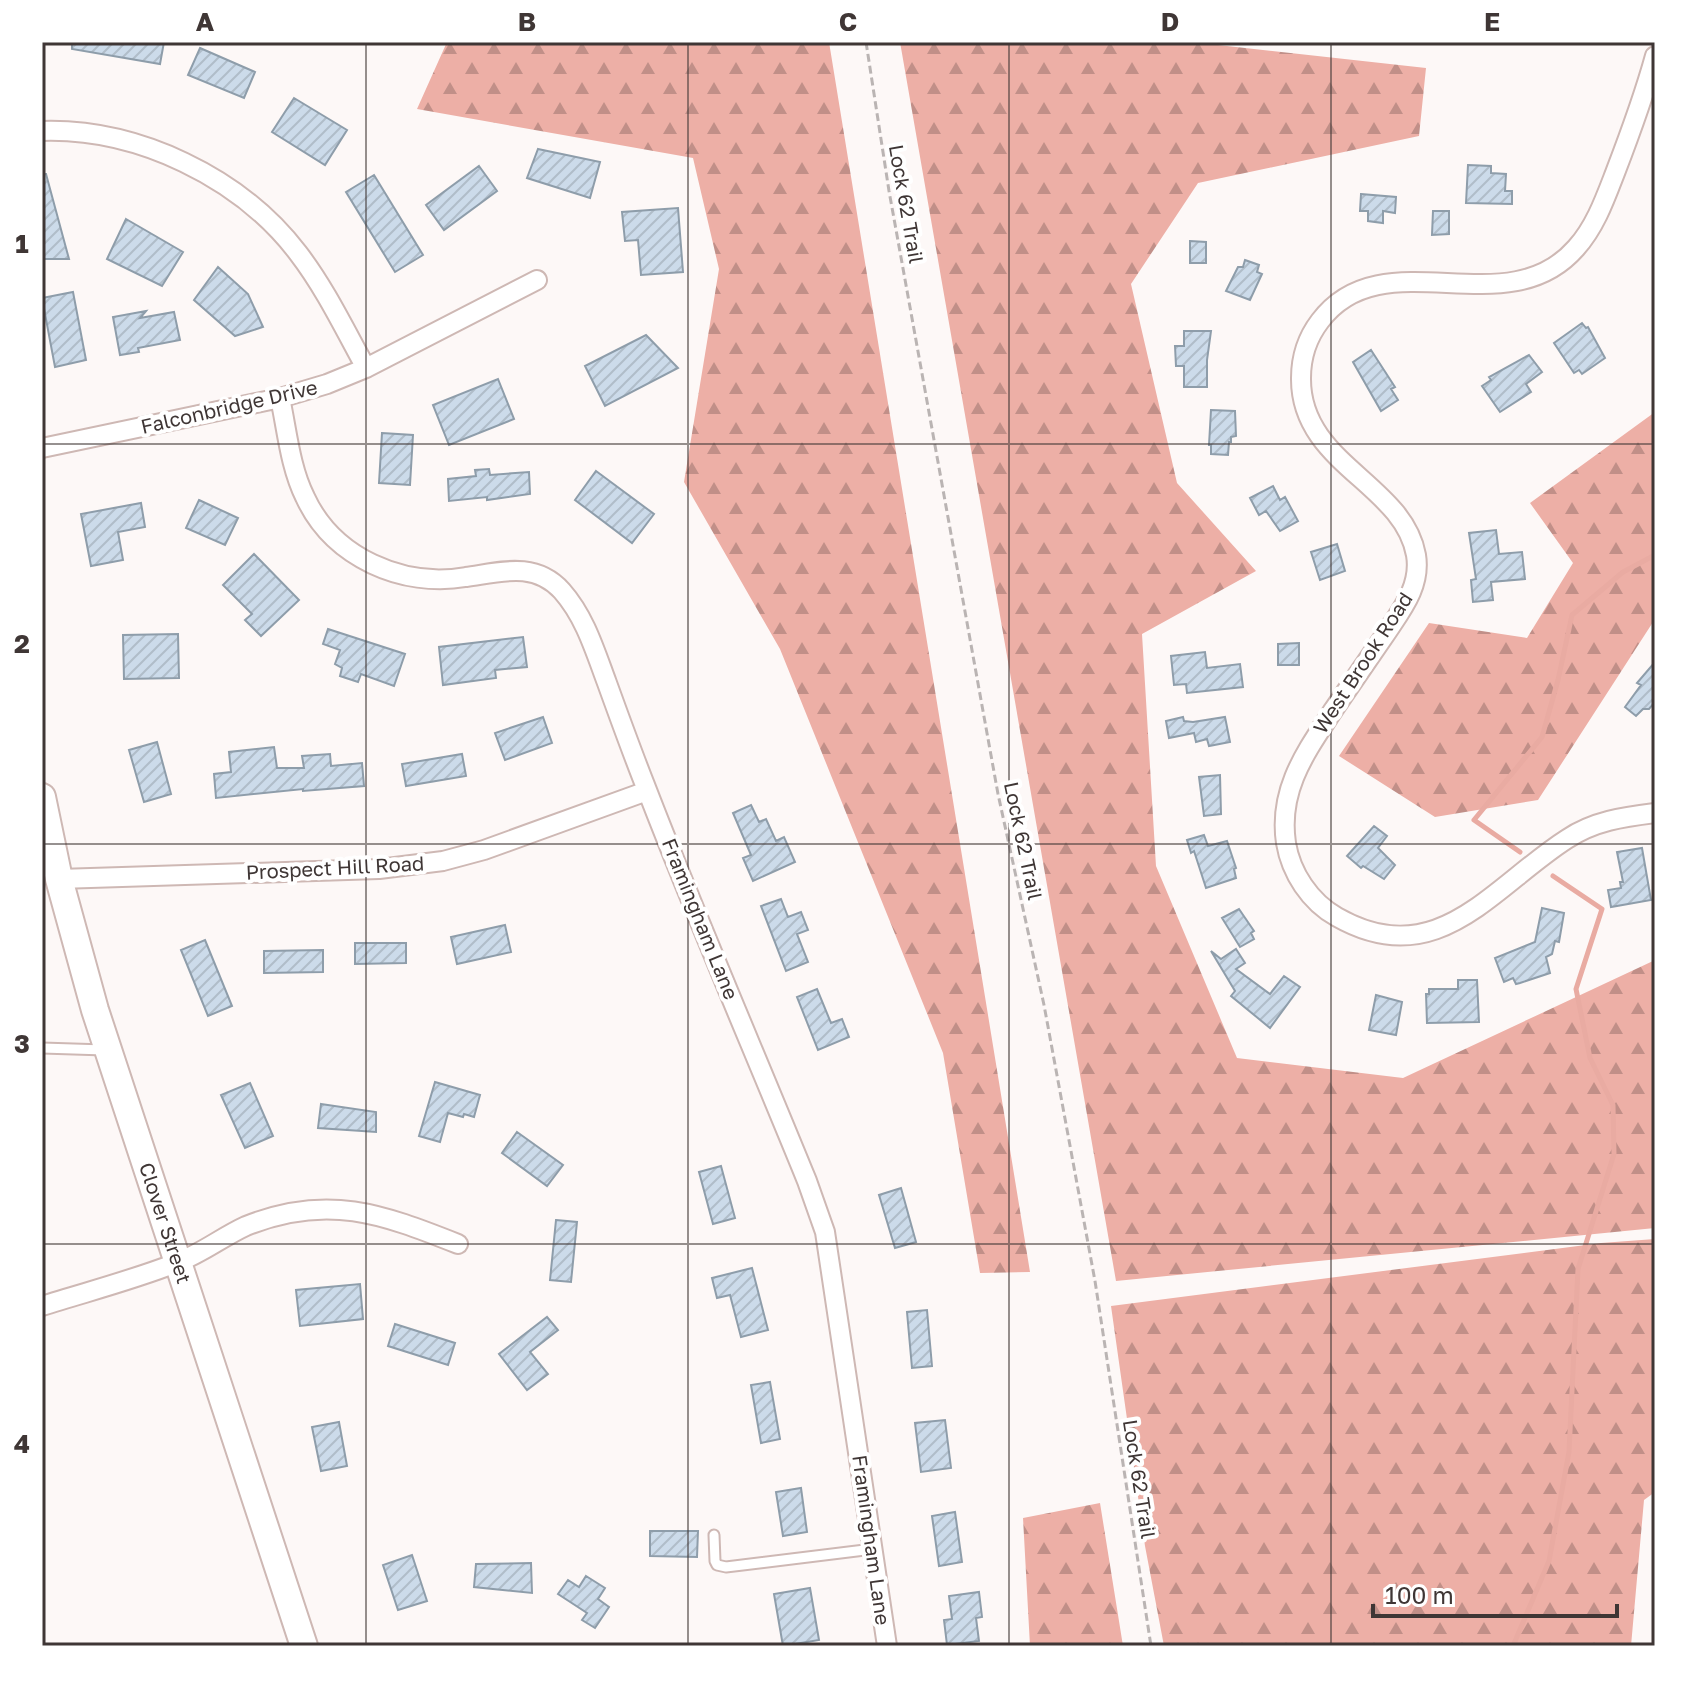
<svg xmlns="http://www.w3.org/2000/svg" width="1697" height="1688" font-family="'Golos Text',sans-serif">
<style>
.forest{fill:url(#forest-firs)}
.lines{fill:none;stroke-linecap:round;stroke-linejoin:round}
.stream{stroke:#e9aba2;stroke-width:5}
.building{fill:url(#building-hatch);stroke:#8e9daa;stroke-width:2}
.service-casing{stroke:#ceb8b4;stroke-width:13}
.minor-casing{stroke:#ceb8b4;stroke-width:22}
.secondary-casing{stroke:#ceb8b4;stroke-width:30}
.path{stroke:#bab4b3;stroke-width:3;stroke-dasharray:8 4;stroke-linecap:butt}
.service{stroke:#fff;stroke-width:9}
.minor{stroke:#fff;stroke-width:18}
.secondary{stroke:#fff;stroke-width:26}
.grid{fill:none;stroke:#3f3635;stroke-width:2;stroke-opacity:0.55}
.labels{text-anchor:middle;stroke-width:8;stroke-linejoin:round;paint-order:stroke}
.street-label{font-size:20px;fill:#3f3635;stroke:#fff}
.neatline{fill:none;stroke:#3f3635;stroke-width:3}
.grid-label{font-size:26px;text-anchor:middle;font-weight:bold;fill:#3f3635}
</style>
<defs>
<pattern id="forest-firs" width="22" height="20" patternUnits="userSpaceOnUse" patternTransform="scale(2)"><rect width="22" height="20" fill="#edafa6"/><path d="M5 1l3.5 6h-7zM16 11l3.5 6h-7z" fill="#c18f88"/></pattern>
<pattern id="building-hatch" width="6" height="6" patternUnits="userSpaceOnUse" patternTransform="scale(2)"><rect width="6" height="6" fill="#ccdbea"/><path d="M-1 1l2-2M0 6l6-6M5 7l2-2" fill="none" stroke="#b0bdc9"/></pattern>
</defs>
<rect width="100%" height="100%" fill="#fdf8f7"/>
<!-- forest -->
<path class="forest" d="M 447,42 L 829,42 L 1030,1272 L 980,1273 L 943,1053 L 780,649 L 684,482 L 719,269 L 693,158 L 417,109 Z
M 900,42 L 1191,42 L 1426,68 L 1419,136 L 1198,183 L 1131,284 L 1177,483 L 1256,571 L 1142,634 L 1156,866 L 1237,1058 L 1403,1078 L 1653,961 L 1655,963 L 1655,1228 L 1116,1281 Z
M 1655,412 L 1655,619 L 1538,800 L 1435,817 L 1339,756 L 1429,623 L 1527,638 L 1573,563 L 1530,503 Z
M 1655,1239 L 1655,1492 L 1644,1500 L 1631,1646 L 1164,1646 L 1145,1546 L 1111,1306 L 1601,1243 Z
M 1100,1503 L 1123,1646 L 1030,1646 L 1023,1518 Z"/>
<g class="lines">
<!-- stream -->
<path class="stream" d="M 1520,852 L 1474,820 L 1542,737 L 1558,680 L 1572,615 L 1623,572 L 1655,555
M 1513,1646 L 1549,1561 L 1569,1452 L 1578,1269 L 1614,1154 L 1613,1105 L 1590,1058 L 1576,989 L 1602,909 L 1553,876"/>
</g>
<!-- building -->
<path class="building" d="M 72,42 L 164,42 L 160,64 L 72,49 Z
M 200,48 L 255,72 L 244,98 L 188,75 Z
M 294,98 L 347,130 L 325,165 L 272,132 Z
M 538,149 L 600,162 L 590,198 L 527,178 Z
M 1468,165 L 1491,166 L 1491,173 L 1506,174 L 1505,191 L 1512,191 L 1512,204 L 1466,203 Z
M 479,166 L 497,191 L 444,230 L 426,205 Z
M 42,174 L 46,174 L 69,259 L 42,259 Z
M 374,175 L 423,255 L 395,272 L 346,192 Z
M 1361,194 L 1396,197 L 1395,213 L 1383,211 L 1383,223 L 1368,221 L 1368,211 L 1360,211 Z
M 678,208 L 683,272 L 641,275 L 638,240 L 625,241 L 622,212 Z
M 1433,211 L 1449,211 L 1449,234 L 1432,235 Z
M 126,219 L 183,252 L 162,286 L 107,259 Z
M 1190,241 L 1206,242 L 1206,263 L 1190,263 Z
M 1245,260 L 1259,265 L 1257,272 L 1262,274 L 1250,300 L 1226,291 L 1238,267 L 1243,267 Z
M 218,267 L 248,294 L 263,327 L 235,336 L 194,300 Z
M 73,292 L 86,360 L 55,367 L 42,298 Z
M 146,311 L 140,318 L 174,312 L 180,340 L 138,348 L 139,352 L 120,355 L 113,317 Z
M 1582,323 L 1586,328 L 1588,327 L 1605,358 L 1582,374 L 1579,370 L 1574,373 L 1554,343 Z
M 1184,331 L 1211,331 L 1207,360 L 1207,387 L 1184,387 L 1184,366 L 1176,366 L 1175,346 L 1184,346 Z
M 646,335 L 678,368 L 605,406 L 585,366 Z
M 1371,350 L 1395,387 L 1391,389 L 1398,400 L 1381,411 L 1353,362 Z
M 1529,355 L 1542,372 L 1526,384 L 1531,392 L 1500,412 L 1482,386 L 1491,380 L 1489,377 Z
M 498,379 L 514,419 L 449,445 L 433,405 Z
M 1211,410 L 1235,411 L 1236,436 L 1231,437 L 1231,442 L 1229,442 L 1228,455 L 1211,454 L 1211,445 L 1209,445 Z
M 382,433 L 413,435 L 410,485 L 379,483 Z
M 489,469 L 490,475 L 529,472 L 530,494 L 487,500 L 487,497 L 449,501 L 448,479 L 476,476 L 475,470 Z
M 596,471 L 654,514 L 632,543 L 575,500 Z
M 1273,486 L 1280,500 L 1285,497 L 1298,521 L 1280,531 L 1266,511 L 1259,515 L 1250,498 Z
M 199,500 L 238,518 L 225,545 L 186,528 Z
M 141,503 L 145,527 L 118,532 L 123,560 L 91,566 L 81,514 Z
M 1496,530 L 1499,554 L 1522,552 L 1525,579 L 1491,582 L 1493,600 L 1473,602 L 1471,580 L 1476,579 L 1469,533 Z
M 1337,544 L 1345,571 L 1320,580 L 1311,552 Z
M 254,554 L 299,600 L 261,636 L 245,620 L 252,614 L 223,585 Z
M 328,629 L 405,654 L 394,686 L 361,674 L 358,682 L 340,676 L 342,668 L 335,664 L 340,650 L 323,644 Z
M 178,634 L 179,678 L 124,679 L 123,635 Z
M 523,637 L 527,667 L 495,670 L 496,678 L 443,685 L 439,647 Z
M 1299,643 L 1299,665 L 1278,665 L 1278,644 Z
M 1205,652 L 1207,668 L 1240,664 L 1243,687 L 1187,693 L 1186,684 L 1174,685 L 1171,656 Z
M 1655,662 L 1655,702 L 1649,709 L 1643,709 L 1636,716 L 1625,707 L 1641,685 L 1637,683 Z
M 543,717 L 552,743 L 505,760 L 495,733 Z
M 1183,717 L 1184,721 L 1193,722 L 1225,717 L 1230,742 L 1209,746 L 1207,739 L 1196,742 L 1194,733 L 1169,738 L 1166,721 Z
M 157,742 L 171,794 L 144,802 L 129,750 Z
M 274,747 L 277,768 L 304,768 L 302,756 L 330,754 L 331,766 L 362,763 L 364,786 L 303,791 L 303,789 L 216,798 L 214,774 L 231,772 L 229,752 Z
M 462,754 L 466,776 L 406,786 L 402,764 Z
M 1220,775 L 1221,814 L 1204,816 L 1199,777 Z
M 751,805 L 759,822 L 766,819 L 776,841 L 784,837 L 795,862 L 753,881 L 743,858 L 751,855 L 733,813 Z
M 1374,826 L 1387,836 L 1378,848 L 1395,865 L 1384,879 L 1363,866 L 1361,868 L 1347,856 Z
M 1204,835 L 1208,846 L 1227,841 L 1236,868 L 1234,869 L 1236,878 L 1206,888 L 1194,851 L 1191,853 L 1187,840 Z
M 1642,848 L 1651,900 L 1611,907 L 1608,890 L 1621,888 L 1620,882 L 1623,882 L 1617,852 Z
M 781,899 L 788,917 L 801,912 L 808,930 L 797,934 L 808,962 L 786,971 L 761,906 Z
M 1542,908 L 1564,913 L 1559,942 L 1555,941 L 1552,954 L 1546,957 L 1550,973 L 1520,983 L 1516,984 L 1513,978 L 1504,982 L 1495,958 L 1535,942 Z
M 1239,909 L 1254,931 L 1251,933 L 1254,939 L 1240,947 L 1222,918 Z
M 505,925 L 511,952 L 457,964 L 451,937 Z
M 205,940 L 232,1006 L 208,1016 L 181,950 Z
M 355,943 L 406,943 L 406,963 L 355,964 Z
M 1236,949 L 1245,963 L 1236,969 L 1270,994 L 1284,976 L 1300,987 L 1270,1028 L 1231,996 L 1235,991 L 1211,951 L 1221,959 Z
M 323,950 L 323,972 L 264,973 L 264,951 Z
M 1458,980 L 1477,980 L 1479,1022 L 1427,1023 L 1426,994 L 1429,994 L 1429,989 L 1458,989 Z
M 817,989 L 831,1023 L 842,1019 L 849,1037 L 818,1050 L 797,997 Z
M 1376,995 L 1402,1002 L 1396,1035 L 1369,1030 Z
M 435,1082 L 480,1095 L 474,1117 L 464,1114 L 463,1117 L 448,1113 L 440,1142 L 419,1136 Z
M 250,1083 L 273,1136 L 245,1148 L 221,1095 Z
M 321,1104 L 376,1112 L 376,1132 L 318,1128 Z
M 517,1132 L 563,1165 L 547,1186 L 502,1153 Z
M 721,1166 L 735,1218 L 713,1224 L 699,1172 Z
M 901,1188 L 916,1242 L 895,1248 L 879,1195 Z
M 556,1220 L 577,1222 L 571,1282 L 550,1280 Z
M 752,1268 L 768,1330 L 741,1337 L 730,1295 L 717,1298 L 712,1278 Z
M 360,1284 L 363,1319 L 300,1326 L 296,1290 Z
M 927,1310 L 932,1366 L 912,1368 L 907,1312 Z
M 547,1317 L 558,1330 L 530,1352 L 548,1374 L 527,1390 L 499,1354 Z
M 395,1324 L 455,1343 L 448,1365 L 388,1346 Z
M 770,1382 L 780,1439 L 761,1443 L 751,1385 Z
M 945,1420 L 951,1468 L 921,1472 L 915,1423 Z
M 339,1422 L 347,1466 L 321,1471 L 312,1427 Z
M 801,1488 L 807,1532 L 783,1536 L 776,1492 Z
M 955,1512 L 962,1562 L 939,1566 L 932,1516 Z
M 650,1531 L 698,1531 L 697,1557 L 650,1556 Z
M 412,1555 L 427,1601 L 398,1610 L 383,1565 Z
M 531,1563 L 532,1593 L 474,1587 L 476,1564 Z
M 586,1576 L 605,1588 L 598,1599 L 609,1607 L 595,1628 L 582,1620 L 587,1613 L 558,1594 L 568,1580 L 579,1587 Z
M 810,1588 L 819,1640 L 783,1646 L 774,1594 Z
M 979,1592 L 982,1617 L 976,1618 L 979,1641 L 947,1645 L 944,1620 L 952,1619 L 949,1596 Z"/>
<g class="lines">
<!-- service casing -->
<g class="service-casing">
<path id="service" d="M 42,1048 L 105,1050
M 714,1535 L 715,1561 L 717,1565 L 726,1567 L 873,1549"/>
</g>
<!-- minor casing -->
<g class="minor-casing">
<path id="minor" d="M 1655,56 C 1644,96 1630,134 1615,173 C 1605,199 1595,227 1576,248 C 1506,328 1383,237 1320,321 C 1307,338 1301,357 1301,378 C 1300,464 1403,483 1416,555 C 1421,585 1403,608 1387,632 C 1369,658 1352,683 1334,709 C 1306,752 1278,789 1286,843 C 1291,873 1310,902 1337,917 C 1437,974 1492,887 1567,839 C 1594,821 1623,817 1655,813
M 42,131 C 137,128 240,177 298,253 C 325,288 345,330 366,368
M 280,398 C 287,430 290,467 305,497 C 333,558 403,588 466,577 C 501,572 535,561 562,591 C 585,617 595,651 607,683 C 620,719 633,755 647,790 C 698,922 754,1051 807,1181 L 825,1232 L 887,1646
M 42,448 L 280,398 L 327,384 L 366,368 L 537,280
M 59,879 L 379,869 L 443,861 L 484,850 L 647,791
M 42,1306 C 86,1292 133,1280 176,1263 C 201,1254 222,1237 246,1226 C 327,1193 382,1214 458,1244"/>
</g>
<!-- secondary casing -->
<g class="secondary-casing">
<g id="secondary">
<path id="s1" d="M 42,797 L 59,879 L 95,1010 L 304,1646"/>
</g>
</g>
<!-- path -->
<path class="path" d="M 866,42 L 889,191 L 998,794 L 1044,1005 L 1095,1281 L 1151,1646"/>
<!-- service -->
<use href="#service" class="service"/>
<!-- minor -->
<use href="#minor" class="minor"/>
<!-- secondary -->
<use href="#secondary" class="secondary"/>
</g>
<!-- grid -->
<path class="grid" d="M 366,42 L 366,1646M 688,42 L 688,1646M 1009,42 L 1009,1646M 1331,42 L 1331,1646M 42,444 L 1655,444M 42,844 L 1655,844M 42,1244 L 1655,1244"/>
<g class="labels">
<!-- street labels -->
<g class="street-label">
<text transform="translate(906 204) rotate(80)" y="7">Lock 62 Trail</text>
<text transform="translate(229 407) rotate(-13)" y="7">Falconbridge Drive</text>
<text transform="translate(1363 663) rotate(-57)" y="7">West Brook Road</text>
<text transform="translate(1023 841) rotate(78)" y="7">Lock 62 Trail</text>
<text transform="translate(335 868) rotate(-3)" y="7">Prospect Hill Road</text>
<text transform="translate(700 919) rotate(68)" y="7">Framingham Lane</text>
<text dy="7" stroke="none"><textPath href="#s1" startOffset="444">Clover Street</textPath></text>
<text transform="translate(1139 1479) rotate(81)" y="7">Lock 62 Trail</text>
<text transform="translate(871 1540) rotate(82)" y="7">Framingham Lane</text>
</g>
</g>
<!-- border -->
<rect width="1697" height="1688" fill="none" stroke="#ffffff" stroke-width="88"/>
<!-- scale -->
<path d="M1373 1604v12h244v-12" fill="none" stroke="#3f3635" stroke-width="4"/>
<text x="1385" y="1604" font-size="24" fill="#3f3635" stroke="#ffffff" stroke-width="6" paint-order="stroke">100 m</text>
<rect x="44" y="44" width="1609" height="1600" class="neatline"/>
<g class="grid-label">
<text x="205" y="31">A</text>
<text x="527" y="31">B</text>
<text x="848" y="31">C</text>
<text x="1170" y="31">D</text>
<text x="1492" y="31">E</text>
<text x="22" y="253">1</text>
<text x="22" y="653">2</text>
<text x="22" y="1053">3</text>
<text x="22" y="1453">4</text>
</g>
</svg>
